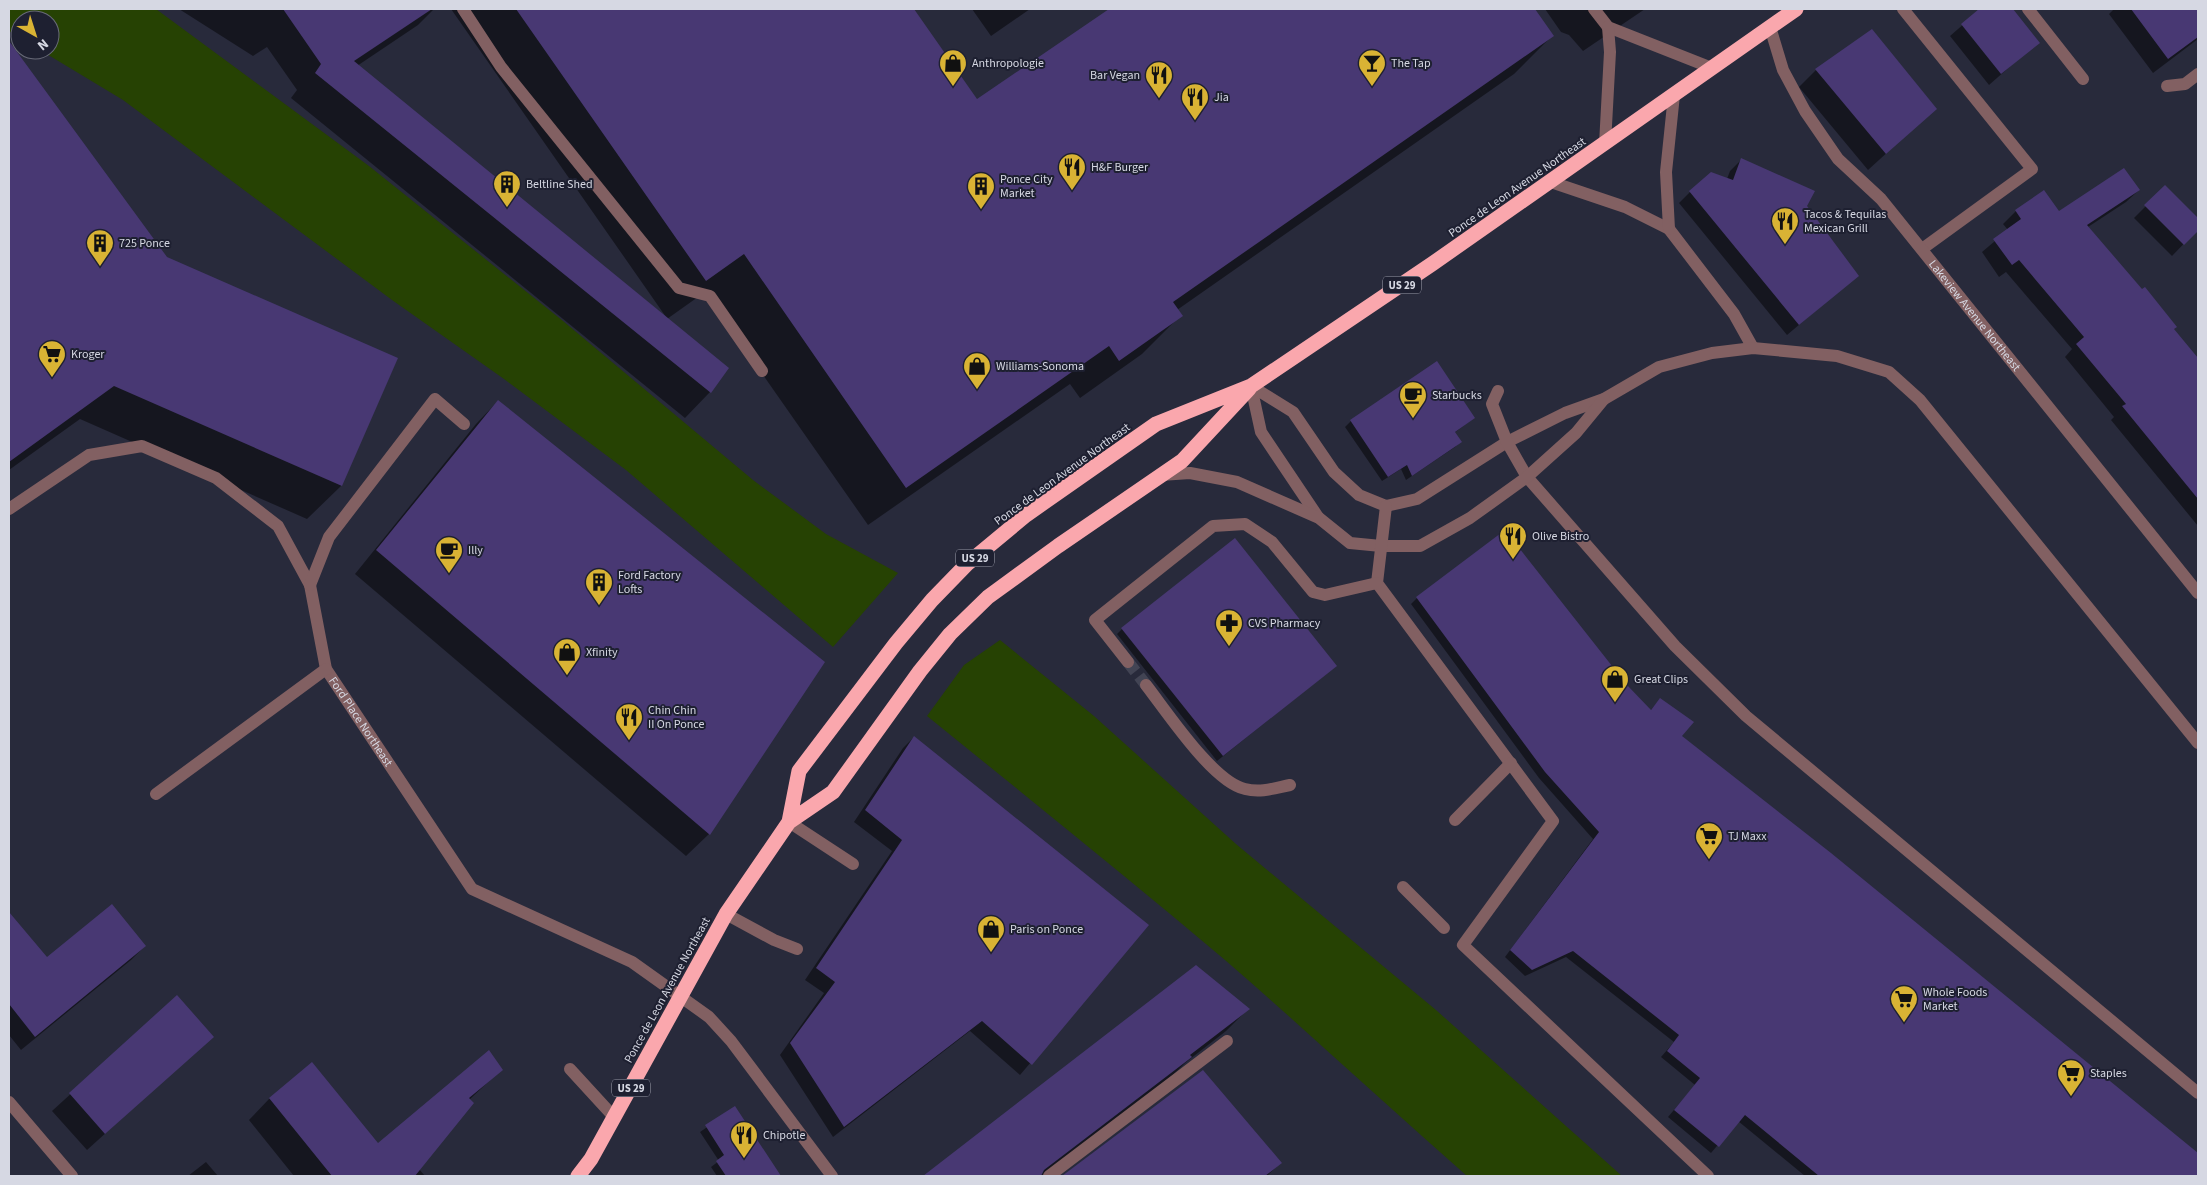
<svg xmlns="http://www.w3.org/2000/svg" width="2207" height="1185" font-family="'Source Sans 3',sans-serif">
<style>
.green{fill:#264203}
.shadow{fill:#0007}
.building{fill:#483873}
.lines{fill:none;stroke-linecap:round;stroke-linejoin:round}
.minor-tunnel{stroke:#424454;stroke-width:12;stroke-dasharray:12 6;stroke-linecap:butt}
.minor{stroke:#826062;stroke-width:12}
.highway{stroke:#faa7ad;stroke-width:15}
.labels{text-anchor:middle;stroke-width:4;stroke-linejoin:round;paint-order:stroke}
.shield{fill:#1e2031;stroke:#9fa1ae;stroke-width:1}
.shield-label{font-size:11px;font-weight:bold;fill:#d6d8e3}
.poi-label{font-size:12px;fill:#d6d8e3;stroke:#1e2031;text-anchor:start}
.street-label{font-size:12px;fill:#d6d8e3;stroke:#1e2031}
</style>
<rect width="100%" height="100%" fill="#282a3b"/>
<!-- green -->
<path class="green" d="M 9,9 L 156,9 L 369,166 L 563,321 L 753,480 L 826,534 L 898,573 L 833,647 L 626,470 L 504,379 L 392,300 L 123,100 L 40,50 L 50,50 L 50,20 L 20,20 L 20,38 L 9,31 Z
M 1000,640 L 1094,716 L 1236,844 L 1436,1010 L 1622,1176 L 1467,1176 C 1386,1105 1307,1031 1225,960 C 1127,877 1027,797 927,716 L 964,665 Z"/>
<!-- shadow -->
<path class="shadow" d="M 179,9 L 434,9 L 418,25 L 357,66 L 666,317 L 451,9 L 912,9 L 977,101 L 1111,9 L 1533,9 L 1552,36 L 1514,74 L 1177,310 L 1181,315 L 1142,354 L 1080,398 L 1070,384 L 868,525 L 705,292 L 667,319 L 727,368 L 710,392 L 685,418 L 291,98 L 297,90 L 267,47 L 253,56 Z
M 972,9 L 1030,9 L 991,36 Z
M 1545,9 L 1645,9 L 1583,51 L 1569,35 L 1561,32 Z
M 1981,9 L 2011,9 L 2038,42 L 1989,85 L 1950,36 Z
M 2114,9 L 2198,9 L 2198,39 L 2153,73 L 2109,14 Z
M 13,48 L 166,258 L 397,359 L 341,486 L 307,519 L 80,419 L 9,470 L 9,51 Z
M 1816,70 L 1935,109 L 1868,170 L 1799,87 Z
M 1741,160 L 1805,206 L 1857,276 L 1787,335 L 1679,203 L 1690,192 L 1727,179 L 1730,171 Z
M 2165,187 L 2198,220 L 2198,229 L 2172,256 L 2134,218 Z
M 2139,190 L 2126,202 L 2088,227 L 2198,360 L 2198,526 L 2111,420 L 2114,417 L 2065,357 L 2072,349 L 2006,272 L 1999,277 L 1982,252 L 2008,230 L 2003,224 L 2016,211 L 2043,191 L 2059,213 Z
M 498,401 L 823,663 L 709,834 L 686,856 L 355,574 L 476,424 Z
M 1474,418 L 1454,433 L 1460,442 L 1455,447 L 1406,480 L 1401,469 L 1382,481 L 1345,427 L 1351,421 Z
M 1417,598 L 1626,686 L 1650,711 L 1660,699 L 1680,736 L 1830,854 L 2198,1155 L 2198,1176 L 1805,1176 L 1738,1121 L 1711,1153 L 1668,1117 L 1695,1085 L 1661,1057 L 1674,1042 L 1566,957 L 1525,976 L 1505,957 L 1593,839 L 1539,778 L 1411,604 Z
M 1122,629 L 1336,666 L 1217,761 L 1117,634 Z
M 914,737 L 1148,925 L 1020,1075 L 970,1031 L 833,1137 L 780,1055 L 824,993 L 805,980 L 892,851 L 854,822 L 903,748 Z
M 9,914 L 47,959 L 145,946 L 131,960 L 21,1050 L 9,1035 Z
M 1196,967 L 1248,1009 L 1226,1031 L 1185,1063 L 1168,1080 L 1041,1176 L 925,1176 Z
M 177,997 L 212,1037 L 87,1150 L 52,1111 Z
M 312,1063 L 378,1145 L 502,1069 L 469,1100 L 419,1169 L 425,1176 L 294,1176 L 249,1120 L 269,1099 Z
M 1203,1071 L 1280,1163 L 1267,1176 L 1064,1176 Z
M 735,1108 L 779,1176 L 717,1176 L 711,1167 L 719,1161 L 700,1132 Z
M 206,1162 L 218,1176 L 188,1176 Z"/>
<!-- building -->
<path class="building" d="M 283,9 L 432,9 L 354,61 L 729,368 L 711,393 L 315,73 L 321,64 Z
M 516,9 L 914,9 L 977,99 L 1109,9 L 1535,9 L 1554,36 L 1173,302 L 1183,316 L 1119,361 L 1109,346 L 906,488 L 744,254 L 706,281 Z
M 1979,9 L 2013,9 L 2040,43 L 2001,74 L 1961,24 Z
M 2131,9 L 2198,9 L 2198,37 L 2168,59 Z
M 1872,29 L 1937,109 L 1886,154 L 1815,69 Z
M 9,41 L 167,257 L 398,358 L 342,486 L 114,386 L 9,462 Z
M 1741,158 L 1815,191 L 1807,206 L 1859,276 L 1799,325 L 1689,191 L 1711,172 L 1733,180 Z
M 2124,168 L 2140,190 L 2087,225 L 2142,289 L 2145,287 L 2177,327 L 2174,329 L 2198,358 L 2198,499 L 2122,406 L 2126,404 L 2076,344 L 2084,337 L 2019,260 L 2012,265 L 1993,239 L 2021,219 L 2015,210 L 2044,190 L 2059,211 Z
M 2165,185 L 2198,218 L 2198,231 L 2184,245 L 2144,205 Z
M 1437,361 L 1475,418 L 1455,432 L 1462,442 L 1412,476 L 1407,465 L 1388,477 L 1350,420 Z
M 498,400 L 825,662 L 710,835 L 376,550 Z
M 1505,530 L 1627,685 L 1651,710 L 1660,698 L 1694,722 L 1682,736 L 1831,853 L 2198,1153 L 2198,1176 L 1819,1176 L 1745,1115 L 1719,1147 L 1674,1110 L 1700,1078 L 1667,1051 L 1679,1035 L 1573,951 L 1532,970 L 1510,950 L 1599,832 L 1545,772 L 1416,597 Z
M 1235,538 L 1337,666 L 1223,756 L 1121,628 Z
M 914,736 L 1149,925 L 1032,1065 L 982,1021 L 844,1127 L 790,1043 L 835,982 L 816,968 L 902,840 L 865,810 Z
M 112,904 L 146,946 L 35,1037 L 9,1004 L 9,912 L 47,957 Z
M 1196,965 L 1250,1009 L 1190,1055 L 1192,1057 L 1044,1170 L 1041,1176 L 923,1176 Z
M 177,995 L 214,1037 L 105,1134 L 69,1093 Z
M 489,1050 L 503,1070 L 469,1098 L 474,1103 L 415,1176 L 332,1176 L 269,1098 L 312,1062 L 378,1143 Z
M 1203,1070 L 1282,1163 L 1265,1176 L 1062,1176 Z
M 735,1106 L 781,1176 L 726,1176 L 716,1161 L 724,1155 L 705,1125 Z"/>
<g class="lines">
<!-- minor-tunnel -->
<path class="minor-tunnel" d="M 1128,662 L 1146,685"/>
<!-- minor -->
<g class="minor">
<path d="M 463,9 L 501,67 L 679,288 L 710,296 L 762,371"/>
<path d="M 1594,9 L 1608,27 L 1712,68"/>
<path d="M 1903,9 L 2032,169 L 1922,249"/>
<path d="M 2028,9 L 2083,79"/>
<path id="s1" d="M 1770,27 L 1783,70 L 1805,111 L 1838,159 L 1881,199 L 2198,593"/>
<path d="M 2167,86 L 2185,84 L 2198,74"/>
<path d="M 1605,144 L 1610,52 L 1608,27"/>
<path d="M 1551,182 L 1625,207 L 1669,229 L 1734,314 L 1753,348"/>
<path d="M 1669,229 L 1666,172 L 1674,95"/>
<path d="M 1251,386 L 1293,412 L 1334,472 L 1359,495 L 1386,506 L 1417,499 L 1507,442 L 1565,413 L 1604,399 L 1659,367 L 1712,353 L 1753,348 L 1837,356 L 1889,372 L 1920,400 L 2198,743"/>
<path d="M 1251,386 L 1261,432 L 1318,517"/>
<path d="M 1498,391 L 1492,404 L 1507,442 L 1527,477 L 1675,646 L 1746,716 L 2198,1093"/>
<path d="M 1161,475 L 1190,473 L 1237,482 L 1319,518 L 1350,543 L 1381,546 L 1420,546 L 1470,518 L 1527,477 L 1576,433 L 1604,399"/>
<path d="M 1386,506 L 1377,583 L 1553,821 L 1463,945 L 1708,1176"/>
<path id="s2" d="M 9,509 L 89,455 L 142,446 L 216,478 L 278,526 L 310,585 L 326,669 L 472,889 L 632,962 L 709,1017 L 731,1041 L 832,1176"/>
<path d="M 310,585 L 329,537 L 435,399 L 464,424"/>
<path d="M 1128,662 L 1095,620 L 1213,526 L 1245,524 L 1272,542 L 1313,592 L 1325,595 L 1377,583"/>
<path d="M 1146,685 C 1167,712 1213,782 1245,789 C 1261,793 1275,788 1290,785"/>
<path d="M 156,794 L 326,669"/>
<path d="M 1455,820 L 1511,763"/>
<path d="M 789,822 L 853,864"/>
<path d="M 1403,887 L 1444,928"/>
<path d="M 726,914 L 774,940 L 797,949"/>
<path d="M 570,1069 L 614,1117"/>
<path d="M 9,1102 L 72,1176"/>
<path d="M 1049,1176 L 1227,1041"/>
</g>
<!-- highway -->
<path class="highway" d="M 789,822 L 799,771 L 896,643 L 932,600 L 967,564 L 1026,515 L 1156,424 L 1251,386 L 1432,264 L 1796,9
M 578,1176 L 591,1159 L 726,914 L 789,822 L 833,792 L 920,671 L 950,634 L 988,597 L 1058,546 L 1182,461 L 1249,389"/>
</g>
<!-- icons -->
<defs>
<g id="shop-pin" transform="scale(1.4375)"><path d="M0 17L-7.5 6A9.5 9.5 0 1 1 7.5 6Z" fill="#d9b334" stroke="#1e2031"/><path d="M-5-2.5h2.3a2.7 3.5 0 0 1 5.4 0H5L5.5 6h-11ZM-1.5-2.5h3a1.5 2.3 0 0 0-3 0Z" fill="#111"/></g>
<g id="bar-pin" transform="scale(1.4375)"><path d="M0 17L-7.5 6A9.5 9.5 0 1 1 7.5 6Z" fill="#d9b334" stroke="#1e2031"/><path d="M-6-5H6L.8 .8V4.5H3.5V6h-7V4.5H-.8V.8Z" fill="#111"/></g>
<g id="restaurant-pin" transform="scale(1.4375)"><path d="M0 17L-7.5 6A9.5 9.5 0 1 1 7.5 6Z" fill="#d9b334" stroke="#1e2031"/><path d="M-5-6h1v4h1v-4h1v4h1v-4h1v5L-1.5 .5V6h-2V.5L-5-1ZM5-6V6H3V1.5H1.5Q1.5-4 5-6Z" fill="#111"/></g>
<g id="building-pin" transform="scale(1.4375)"><path d="M0 17L-7.5 6A9.5 9.5 0 1 1 7.5 6Z" fill="#d9b334" stroke="#1e2031"/><path d="M-4-6H4V6H1V3H-1V6H-4ZM-2.5-4.3h1.7v1.8h-1.7ZM.8-4.3h1.7v1.8H.8ZM-2.5-1h1.7V.8h-1.7ZM.8-1h1.7V.8H.8Z" fill="#111"/></g>
<g id="supermarket-pin" transform="scale(1.4375)"><path d="M0 17L-7.5 6A9.5 9.5 0 1 1 7.5 6Z" fill="#d9b334" stroke="#1e2031"/><path d="M-6-5.5h2.5l.6 2H6L4.5 2H-2.5L-4.4-4H-6ZM-1.5 3.2a1.3 1.3 0 1 0 .1 0ZM3 3.2a1.3 1.3 0 1 0 .1 0Z" fill="#111"/></g>
<g id="cafe-pin" transform="scale(1.4375)"><path d="M0 17L-7.5 6A9.5 9.5 0 1 1 7.5 6Z" fill="#d9b334" stroke="#1e2031"/><path d="M-5.5-4.5H6V0H3Q3 3.5 0 3.5H-2.5Q-5.5 3.5-5.5 0ZM3-3.2v2h1.7v-2ZM-6 4.5H4V6H-6Z" fill="#111"/></g>
<g id="pharmacy-pin" transform="scale(1.4375)"><path d="M0 17L-7.5 6A9.5 9.5 0 1 1 7.5 6Z" fill="#d9b334" stroke="#1e2031"/><path d="M-2-6h4v4h4v4h-4v4h-4v-4h-4v-4h4Z" fill="#111"/></g>
</defs>
<g fill-rule="evenodd">
<use href="#shop-pin" x="953" y="63"/>
<use href="#bar-pin" x="1372" y="63"/>
<use href="#restaurant-pin" x="1159" y="75"/>
<use href="#restaurant-pin" x="1195" y="97"/>
<use href="#restaurant-pin" x="1072" y="167"/>
<use href="#building-pin" x="507" y="184"/>
<use href="#building-pin" x="981" y="186"/>
<use href="#restaurant-pin" x="1785" y="221"/>
<use href="#building-pin" x="100" y="243"/>
<use href="#supermarket-pin" x="52" y="354"/>
<use href="#shop-pin" x="977" y="366"/>
<use href="#cafe-pin" x="1413" y="395"/>
<use href="#restaurant-pin" x="1513" y="536"/>
<use href="#cafe-pin" x="449" y="550"/>
<use href="#building-pin" x="599" y="582"/>
<use href="#pharmacy-pin" x="1229" y="623"/>
<use href="#shop-pin" x="567" y="652"/>
<use href="#shop-pin" x="1615" y="679"/>
<use href="#restaurant-pin" x="629" y="717"/>
<use href="#supermarket-pin" x="1709" y="836"/>
<use href="#shop-pin" x="991" y="929"/>
<use href="#supermarket-pin" x="1904" y="999"/>
<use href="#supermarket-pin" x="2071" y="1073"/>
<use href="#restaurant-pin" x="744" y="1135"/>
</g>
<g class="labels">
<!-- shield labels -->
<g class="shield">
<rect x="1383" y="276.5" width="38" height="17" rx="4"/>
<rect x="956" y="549.5" width="38" height="17" rx="4"/>
<rect x="612" y="1079.5" width="38" height="17" rx="4"/>
</g>
<g class="shield-label">
<text x="1402" y="289">US 29</text>
<text x="975" y="562">US 29</text>
<text x="631" y="1092">US 29</text>
</g>
<!-- poi labels -->
<g class="poi-label">
<text x="972" y="67">Anthropologie</text>
<text x="1391" y="67">The Tap</text>
<text x="1140" y="79" text-anchor="end">Bar Vegan</text>
<text x="1214" y="101">Jia</text>
<text x="1091" y="171">H&amp;F Burger</text>
<text x="1000" y="183">Ponce City<tspan x="1000" dy="14">Market</tspan></text>
<text x="526" y="188">Beltline Shed</text>
<text x="1804" y="218">Tacos &amp; Tequilas<tspan x="1804" dy="14">Mexican Grill</tspan></text>
<text x="119" y="247">725 Ponce</text>
<text x="71" y="358">Kroger</text>
<text x="996" y="370">Williams-Sonoma</text>
<text x="1432" y="399">Starbucks</text>
<text x="1532" y="540">Olive Bistro</text>
<text x="468" y="554">Illy</text>
<text x="618" y="579">Ford Factory<tspan x="618" dy="14">Lofts</tspan></text>
<text x="1248" y="627">CVS Pharmacy</text>
<text x="586" y="656">Xfinity</text>
<text x="1634" y="683">Great Clips</text>
<text x="648" y="714">Chin Chin<tspan x="648" dy="14">II On Ponce</tspan></text>
<text x="1728" y="840">TJ Maxx</text>
<text x="1010" y="933">Paris on Ponce</text>
<text x="1923" y="996">Whole Foods<tspan x="1923" dy="14">Market</tspan></text>
<text x="2090" y="1077">Staples</text>
<text x="763" y="1139">Chipotle</text>
</g>
<!-- street labels -->
<g class="street-label">
<text transform="translate(1517 187) rotate(-35)" y="4">Ponce de Leon Avenue Northeast</text>
<text dy="4" stroke="none"><textPath href="#s1" startOffset="358">Lakeview Avenue Northeast</textPath></text>
<text transform="translate(1062 474) rotate(-36)" y="4">Ponce de Leon Avenue Northeast</text>
<text dy="4" stroke="none"><textPath href="#s2" startOffset="525">Ford Place Northeast</textPath></text>
<text transform="translate(667 990) rotate(-61)" y="4">Ponce de Leon Avenue Northeast</text>
</g>
</g>
<!-- border -->
<rect width="2207" height="1185" fill="none" stroke="#d6d8e3" stroke-width="20"/>
<!-- north arrow -->
<g transform="translate(35 35) rotate(141)"><circle r="24" fill="#1e2031" stroke="#686a78"/>
<path d="M0-4L9 19L0 12L-9 19Z" fill="#d9b334"/>
<text y="-8" font-size="14" font-weight="bold" text-anchor="middle" fill="#d6d8e3">N</text>
</g>
</svg>
